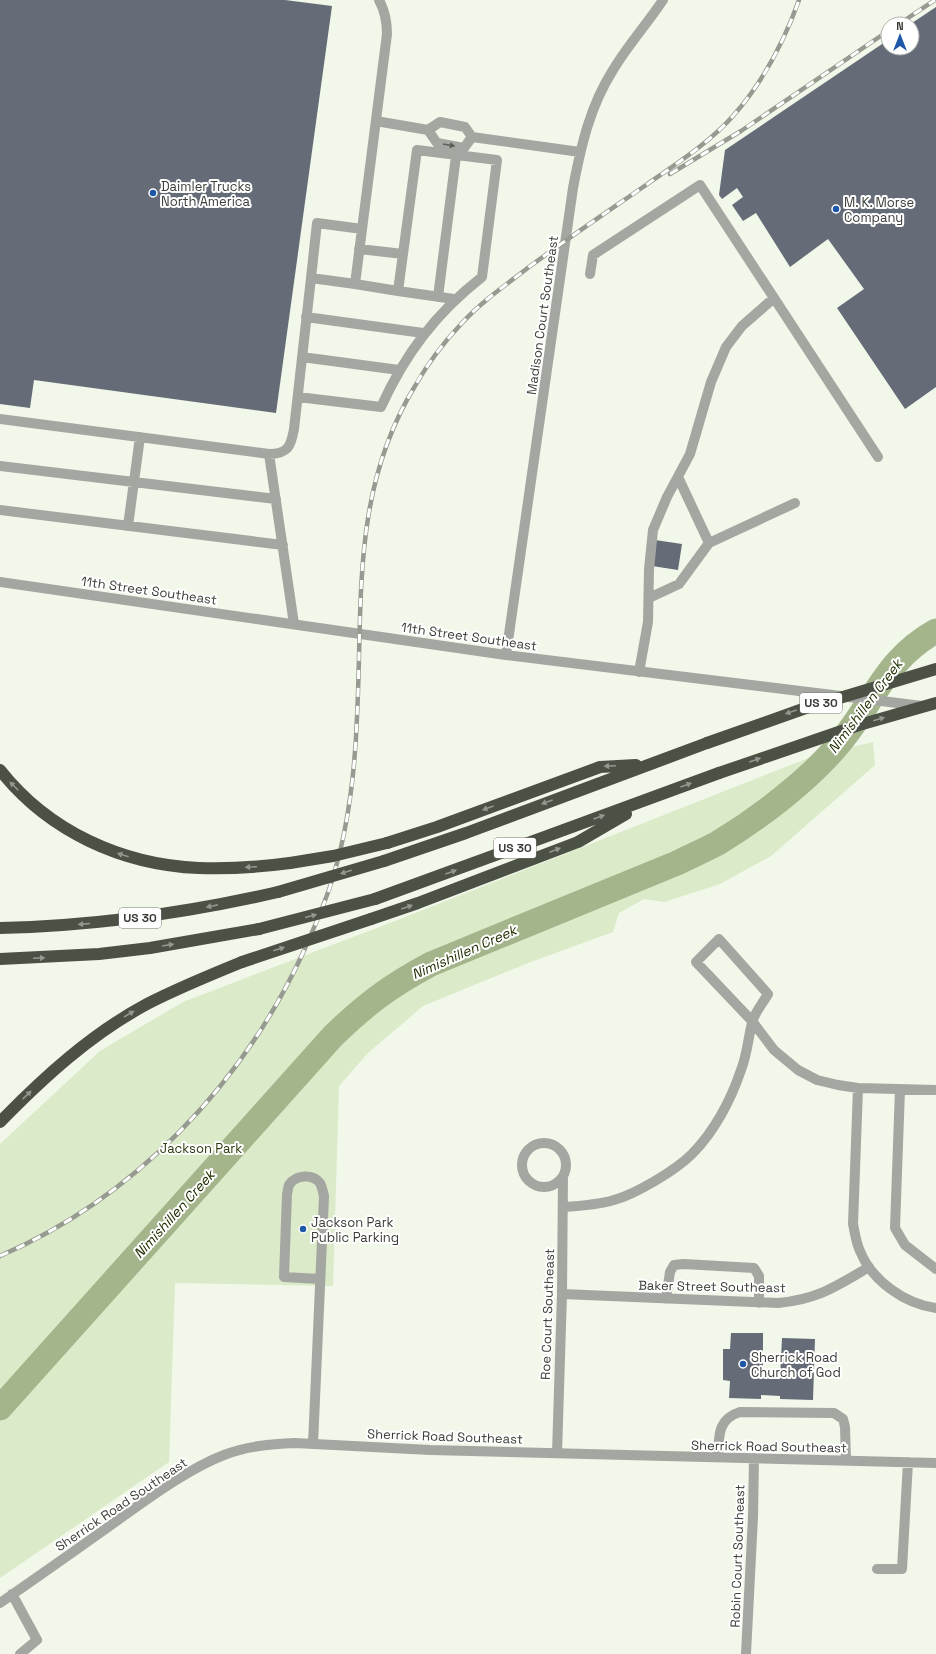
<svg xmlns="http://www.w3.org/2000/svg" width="936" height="1654" font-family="'Space Grotesk',sans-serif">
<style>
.green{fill:#dbeac8}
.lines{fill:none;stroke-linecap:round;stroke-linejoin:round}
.river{stroke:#a4b58c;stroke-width:25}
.building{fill:#656c78}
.minor{stroke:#a4a7a1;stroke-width:10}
.highway{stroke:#4c5145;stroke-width:12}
.rail-casing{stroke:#969a90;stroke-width:4.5}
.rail{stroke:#fff;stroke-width:3;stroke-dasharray:9;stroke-linecap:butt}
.highway-bridge{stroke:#4c5145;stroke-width:12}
.oneway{fill:#5a5e58}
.oneway2{fill:#94978f}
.poi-dot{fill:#1e57a8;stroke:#fff;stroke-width:1.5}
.labels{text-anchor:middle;stroke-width:4;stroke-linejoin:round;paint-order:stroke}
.shield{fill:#fff;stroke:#767874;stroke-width:1}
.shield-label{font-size:12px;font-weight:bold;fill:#3b3e38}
.poi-label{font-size:13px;fill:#3b3e38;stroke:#fff;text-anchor:start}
.street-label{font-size:13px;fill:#3b3e38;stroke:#fff}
.park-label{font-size:13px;fill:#2c3c0e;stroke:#fff}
.water-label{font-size:14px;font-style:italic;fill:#202f00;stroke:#fff}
</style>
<rect width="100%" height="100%" fill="#f1f7e9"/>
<!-- green -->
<path class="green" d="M 873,742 L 875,765 L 771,856 L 720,884 L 664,902 L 644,899 L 619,913 L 613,932 L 528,963 L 423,1006 L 367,1054 L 339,1086 L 333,1286 L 175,1283 L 169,1462 L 0,1578 L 0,1144 L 100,1051 L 183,1002 L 395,921 L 811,757 Z"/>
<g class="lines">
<!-- river -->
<path class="river" d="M 0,1408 L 333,1036 C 366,1004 390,986 431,964 L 677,863 C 691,856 705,850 718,843 C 759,818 808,781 838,745 C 874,703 884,660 936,631"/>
</g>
<!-- building -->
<path class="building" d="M 0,0 L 285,0 L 332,6 L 276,413 L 34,380 L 30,408 L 0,404 Z
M 936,7 L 936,387 L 905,409 L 837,308 L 864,289 L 828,239 L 790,267 L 756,213 L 743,221 L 732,205 L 743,197 L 737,188 L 722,199 L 719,195 L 725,150 L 888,40 L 888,48 L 912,48 L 912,23 Z
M 655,540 L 682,544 L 678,570 L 652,566 Z
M 731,1333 L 763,1333 L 763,1378 L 780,1379 L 782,1338 L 815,1339 L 813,1400 L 780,1399 L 780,1396 L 761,1395 L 761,1399 L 729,1398 L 730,1381 L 723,1380 L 723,1349 L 730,1349 Z"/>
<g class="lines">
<!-- minor -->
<path class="minor" d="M 376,121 L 428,130
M 472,137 L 464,148 L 437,143 L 428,130 L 440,122 L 465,127 L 472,137 L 580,152
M 359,249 L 403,254
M 590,274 L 593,255 L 700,185 L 878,457
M 311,278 L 317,223 L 362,229
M 398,291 L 454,299
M 438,297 L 456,156
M 306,317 L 423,333
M 302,357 L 399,370
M 298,397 L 381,407 C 405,354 436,313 482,277 L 497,160 L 417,150 L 398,291 L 355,284
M 0,419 L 269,454 C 288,454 291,446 294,429 L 311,278 L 355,284 L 387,34 C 387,21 385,11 379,0
M 269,454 L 294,624
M 0,466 L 276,499
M 678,477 L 709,543
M 0,510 L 283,545
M 128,526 L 140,437
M 0,582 L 506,655 L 922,706
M 649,598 L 679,584 L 709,543 L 795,503
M 506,655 L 573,188 C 581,146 590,106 613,70 C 628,45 647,24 663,0
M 639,672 L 648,622 L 649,569 L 653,530 L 667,497 L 690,454 L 711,382 L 726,347 L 742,326 L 774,298
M 858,1088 L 853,1224 C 855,1233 856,1243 860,1251 C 872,1281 905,1304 936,1308
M 900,1089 L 895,1228 L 905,1245 L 936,1269
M522 1165a22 22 0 1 1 44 0a22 22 0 1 1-44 0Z
M 563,1207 C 580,1206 597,1205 614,1200 C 636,1194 676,1170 692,1154 C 714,1132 731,1100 741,1070 C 747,1055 748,1039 752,1023 C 754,1013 763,1003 768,994 L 719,939 L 696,962 L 752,1021 L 774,1050 L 798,1070 L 817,1080 L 838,1085 L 858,1088 L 936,1090
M 562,1294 L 778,1303 C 818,1299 835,1287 869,1267
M 666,1299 L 670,1272 L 674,1265 L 684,1264 L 754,1268 L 759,1276 L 759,1303
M 313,1444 L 324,1196 C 323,1192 322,1187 320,1183 C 313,1174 296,1174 289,1185 C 288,1187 288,1191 287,1194 L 284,1277 L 320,1279
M 557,1453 L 562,1294 L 563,1176
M 718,1457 C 719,1437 717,1419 740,1412 L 834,1413 L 843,1419 L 845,1427 L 846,1460
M 877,1569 L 902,1569 L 908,1462
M 12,1594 L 37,1640 L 20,1654
M 0,1603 C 42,1574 83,1545 125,1515 C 153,1495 192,1467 224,1455 C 247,1446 271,1444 295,1443 L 430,1450 L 936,1463
M 746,1654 L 753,1517 L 754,1458"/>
<!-- highway -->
<path class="highway" d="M 0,770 C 48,831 122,865 199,868 C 229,869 260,867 290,863
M 387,843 L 437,827 L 600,767 L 636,765
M 384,861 L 466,833 L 707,743
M 375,899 L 719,773
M 371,919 L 418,903 L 578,842 L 626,814
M 0,928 C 94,926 186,913 278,892
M 0,959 L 99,954 L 150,948 L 259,929
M 0,1122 C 44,1077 91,1034 147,1004 C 178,988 210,975 242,962"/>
<!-- rail casing -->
<g class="rail-casing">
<path id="rail" d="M 899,24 L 935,0
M 670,174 L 741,131 L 888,31
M 0,1256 C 134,1198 241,1086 302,955 C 314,928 326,902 334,874 C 349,823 355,770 357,717 C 363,600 351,491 415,386 C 428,363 444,342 462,323 C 482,301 506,285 529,267 C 567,239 607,212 646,185 C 676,164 708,144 733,116 C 763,82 784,42 799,0"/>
</g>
<!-- rail -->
<use href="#rail" class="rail"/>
<!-- highway-bridge -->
<path class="highway-bridge" d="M 707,743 L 803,709 L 936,669
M 719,773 L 859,725 L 936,703
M 290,863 L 333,856 L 387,843
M 278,892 L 384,861
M 259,929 L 375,899
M 242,962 L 371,919"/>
</g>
<!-- one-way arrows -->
<defs><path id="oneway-solid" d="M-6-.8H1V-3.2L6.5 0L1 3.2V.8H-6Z"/></defs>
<use class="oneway" href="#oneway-solid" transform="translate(449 145) rotate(10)"/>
<g class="oneway2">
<use href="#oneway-solid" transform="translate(791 712) rotate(161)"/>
<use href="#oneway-solid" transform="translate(879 719) rotate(-16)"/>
<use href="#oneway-solid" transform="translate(755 760) rotate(-20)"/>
<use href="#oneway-solid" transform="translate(610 766) rotate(177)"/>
<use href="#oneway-solid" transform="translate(686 785) rotate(-20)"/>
<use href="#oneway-solid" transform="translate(14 786) rotate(-135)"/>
<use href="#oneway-solid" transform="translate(547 802) rotate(160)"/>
<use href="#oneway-solid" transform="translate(488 808) rotate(160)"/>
<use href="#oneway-solid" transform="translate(599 817) rotate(-20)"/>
<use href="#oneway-solid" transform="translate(555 850) rotate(-21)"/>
<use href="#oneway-solid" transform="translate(123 855) rotate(-162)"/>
<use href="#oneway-solid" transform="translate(251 867) rotate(177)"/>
<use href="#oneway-solid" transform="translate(346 872) rotate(163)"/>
<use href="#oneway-solid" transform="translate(451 872) rotate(-20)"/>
<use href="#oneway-solid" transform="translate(212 906) rotate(169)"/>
<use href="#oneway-solid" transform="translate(407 907) rotate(-19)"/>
<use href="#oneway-solid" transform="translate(311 916) rotate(-15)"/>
<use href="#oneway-solid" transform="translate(84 924) rotate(175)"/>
<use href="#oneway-solid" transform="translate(168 945) rotate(-9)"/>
<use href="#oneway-solid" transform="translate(279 949) rotate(-18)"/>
<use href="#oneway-solid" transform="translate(39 958) rotate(-2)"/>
<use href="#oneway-solid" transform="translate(129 1014) rotate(-31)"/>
<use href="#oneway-solid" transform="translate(27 1095) rotate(-44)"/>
</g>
<!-- markers -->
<g class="poi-dot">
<circle cx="153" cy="193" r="4"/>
<circle cx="836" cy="209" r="4"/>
<circle cx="303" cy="1229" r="4"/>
<circle cx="743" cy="1364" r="4"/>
</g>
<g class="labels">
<!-- shield labels -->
<g class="shield">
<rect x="800" y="693" width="42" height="20" rx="3"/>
<rect x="494" y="838" width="42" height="20" rx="3"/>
<rect x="119" y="908" width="42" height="20" rx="3"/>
</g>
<g class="shield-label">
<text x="821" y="707">US 30</text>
<text x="515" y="852">US 30</text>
<text x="140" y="922">US 30</text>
</g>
<!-- poi labels -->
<g class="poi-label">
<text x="161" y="191">Daimler Trucks<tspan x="161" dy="15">North America</tspan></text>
<text x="844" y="207">M. K. Morse<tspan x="844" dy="15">Company</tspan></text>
<text x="311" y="1227">Jackson Park<tspan x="311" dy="15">Public Parking</tspan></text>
<text x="751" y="1362">Sherrick Road<tspan x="751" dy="15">Church of God</tspan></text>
</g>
<!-- street labels -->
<g class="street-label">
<text transform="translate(542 315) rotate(-82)" y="5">Madison Court Southeast</text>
<text transform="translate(149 590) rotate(8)" y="5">11th Street Southeast</text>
<text transform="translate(469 636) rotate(8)" y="5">11th Street Southeast</text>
<text transform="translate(712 1286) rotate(1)" y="5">Baker Street Southeast</text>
<text transform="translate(547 1314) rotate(-88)" y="5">Roe Court Southeast</text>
<text transform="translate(445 1436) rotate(2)" y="5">Sherrick Road Southeast</text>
<text transform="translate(769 1446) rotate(1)" y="5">Sherrick Road Southeast</text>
<text transform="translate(121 1504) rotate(-34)" y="5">Sherrick Road Southeast</text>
<text transform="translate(737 1556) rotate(-88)" y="5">Robin Court Southeast</text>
</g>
<!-- park labels -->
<g class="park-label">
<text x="201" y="1153">Jackson Park</text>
</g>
<!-- water labels -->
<g class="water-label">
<text transform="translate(865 706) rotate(-53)" y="5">Nimishillen Creek</text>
<text transform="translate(464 952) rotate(-24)" y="5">Nimishillen Creek</text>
<text transform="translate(174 1214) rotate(-48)" y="5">Nimishillen Creek</text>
</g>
</g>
<!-- north arrow -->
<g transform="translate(900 36)"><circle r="19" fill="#ffffff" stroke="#b1b2af"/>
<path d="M0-3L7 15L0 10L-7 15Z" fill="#1e57a8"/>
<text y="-6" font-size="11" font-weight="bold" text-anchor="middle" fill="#3b3e38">N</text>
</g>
</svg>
